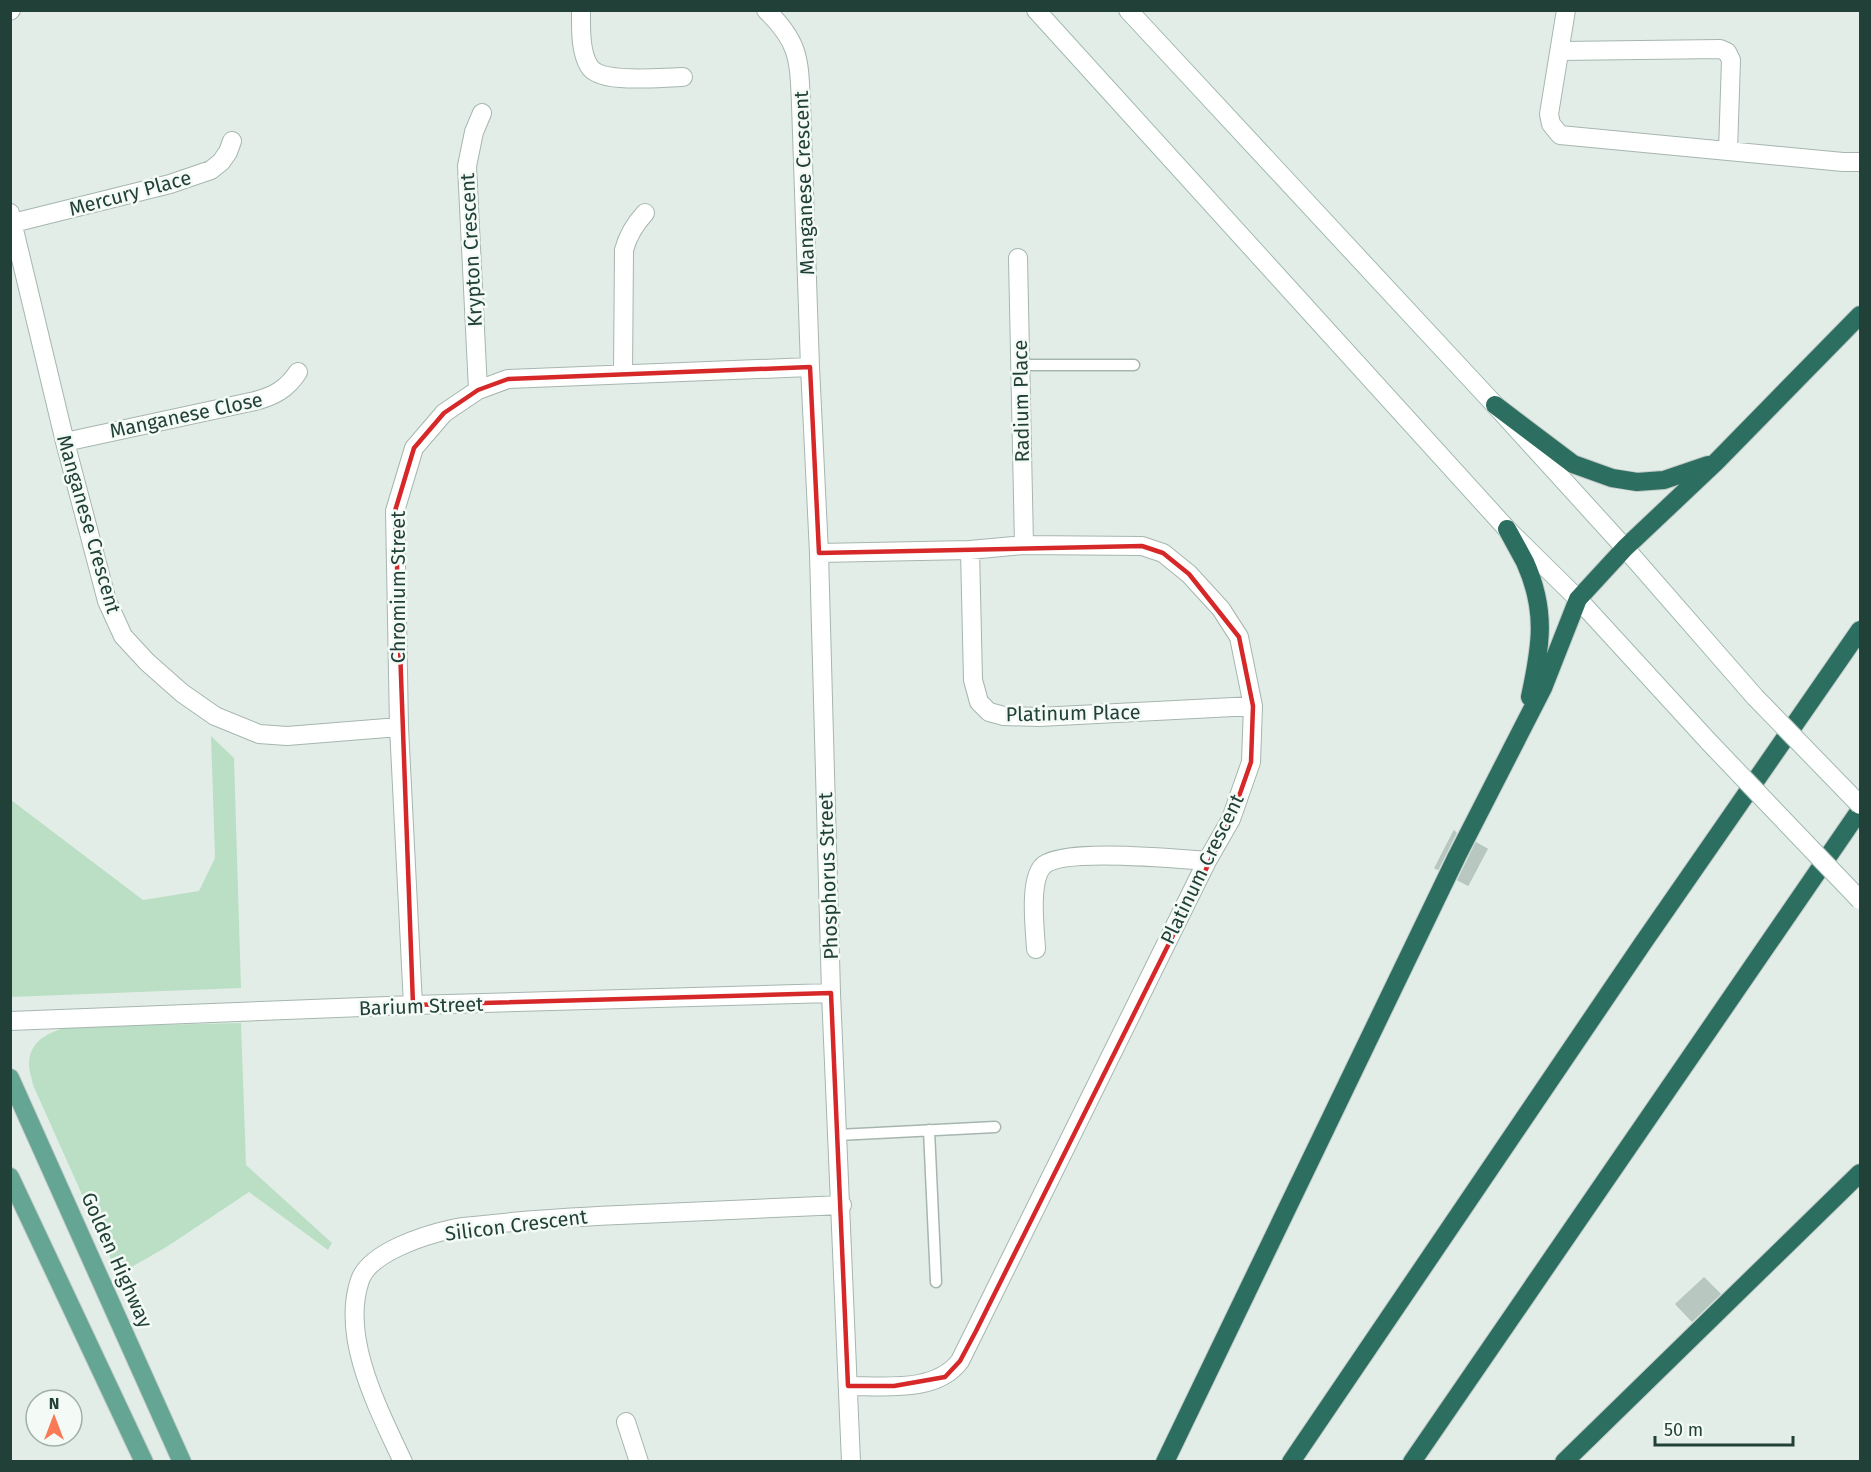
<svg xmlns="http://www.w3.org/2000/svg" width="1871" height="1472" font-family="'Fira Sans',sans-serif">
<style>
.green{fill:#bbdfc4}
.building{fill:#b8c8c1;stroke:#b5c7bf;stroke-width:1.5}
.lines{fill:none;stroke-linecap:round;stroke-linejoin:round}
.service-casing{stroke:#a5b6af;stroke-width:13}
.minor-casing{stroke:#a5b6af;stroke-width:20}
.secondary-casing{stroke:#a0bab0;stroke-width:20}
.primary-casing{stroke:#c1cac7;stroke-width:20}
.motorway-casing{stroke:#c1cac7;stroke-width:20}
.service{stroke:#fff;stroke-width:10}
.minor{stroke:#fff;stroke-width:18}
.secondary{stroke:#fff;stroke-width:18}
.primary{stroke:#65a593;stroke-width:18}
.motorway{stroke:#2c6e5f;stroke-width:18}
.secondary-bridge-casing{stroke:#a0bab0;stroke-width:20;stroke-linecap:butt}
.secondary-bridge{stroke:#fff;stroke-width:18}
.marked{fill:none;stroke:#d62828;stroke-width:4.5;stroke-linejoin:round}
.labels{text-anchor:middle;stroke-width:5;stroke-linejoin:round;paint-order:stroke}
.street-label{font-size:20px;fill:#214037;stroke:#f4faf6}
</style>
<rect width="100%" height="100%" fill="#e3ede8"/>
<!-- green -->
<path class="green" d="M 211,736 L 234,758 L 241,988 L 11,997 L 11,800 L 143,900 L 199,891 L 215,858 Z
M 241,1023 L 246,1165 L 332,1243 L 328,1250 L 249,1192 L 168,1246 L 118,1275 L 33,1085 C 32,1078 28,1069 29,1062 C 31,1039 50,1032 69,1027 Z"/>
<!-- building -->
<path class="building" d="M 1454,831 L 1456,833 L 1438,869 L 1435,868 Z
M 1476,843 L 1487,849 L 1468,885 L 1458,880 Z
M 1704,1278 L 1720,1294 L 1692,1321 L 1676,1304 Z"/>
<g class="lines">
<!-- service casing -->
<g class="service-casing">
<path id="service" d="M 1020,365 L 1134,365
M 929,1130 L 936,1282
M 838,1135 L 995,1127"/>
</g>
<!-- minor casing -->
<g class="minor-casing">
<path id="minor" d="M 581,10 C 581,28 580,51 589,66 C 600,85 661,77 683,77
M 766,10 C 800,43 799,60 801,104 L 810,367 L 819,553 L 831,993 L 851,1462
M 1566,10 L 1549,114 L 1551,124 L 1560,135 L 1843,162 L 1860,162
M 10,11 L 11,10
M 1561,51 L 1720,49 L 1727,52 L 1731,60 L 1728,151
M 10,213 L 65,442 L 107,601 L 123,636 L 147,662 L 182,693 L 215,716 L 259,734 L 287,736 L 399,727
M 13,223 L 170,184 L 211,170 L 221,162 L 228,152 L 232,141
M 1018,258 L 1024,545
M 623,374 L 624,250 C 628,235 634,225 645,213
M 478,390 L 467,166 L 474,132 L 482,113
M 65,442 L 255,401 C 274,396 287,389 298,372
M 970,550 L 973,680 L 979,702 L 989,712 L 1004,716 L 1039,717 L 1253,706
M 819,553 L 970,550 L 1024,545 L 1142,546 L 1163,553 L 1189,574 L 1221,609 L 1239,637 L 1253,706 L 1251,762 L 1231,819 L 1207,861 L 960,1361 C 936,1393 885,1386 848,1386
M 1036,949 C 1035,929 1029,883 1042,867 C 1059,847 1178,859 1207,861
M 413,1005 L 399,727 L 395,511 L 414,448 L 444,413 L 478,390 L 508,379 L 810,367
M 10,1021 L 413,1005 L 831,993
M 626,1422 L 639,1462
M 403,1462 C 379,1410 340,1338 360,1280 C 370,1252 425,1235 452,1229 C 465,1226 480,1226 493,1224 C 535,1219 577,1217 619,1215 C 694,1212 768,1208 842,1205"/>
</g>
<!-- secondary casing -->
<g class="secondary-casing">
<path id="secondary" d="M 1036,10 L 1507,529 L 1578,599 L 1709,742
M 1128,10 L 1495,405 L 1625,548 L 1755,697"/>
</g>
<!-- primary casing -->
<g class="primary-casing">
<path id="primary" d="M 10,1078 L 182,1462
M 10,1177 L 144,1462"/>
</g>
<!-- motorway casing -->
<g class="motorway-casing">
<path id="motorway" d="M 1495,405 L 1573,464 L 1612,478 L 1637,482 L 1664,480 L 1708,465
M 1507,529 C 1513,540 1519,551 1525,562 C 1547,611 1541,646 1530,697
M 1165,1462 L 1457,856 L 1543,688 L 1578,599 L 1625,548 L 1716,462 L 1860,315
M 1291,1462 L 1643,943 L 1860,630
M 1412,1462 L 1860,810
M 1564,1462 L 1860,1173"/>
</g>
<!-- service -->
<use href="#service" class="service"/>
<!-- minor -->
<use href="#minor" class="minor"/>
<!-- secondary -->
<use href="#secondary" class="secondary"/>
<!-- primary -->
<use href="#primary" class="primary"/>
<!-- motorway -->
<use href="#motorway" class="motorway"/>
<!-- secondary-bridge casing -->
<g class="secondary-bridge-casing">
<path id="secondary-bridge" d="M 1755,697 L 1860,805
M 1709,742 L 1860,900"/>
</g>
<!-- secondary-bridge -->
<use href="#secondary-bridge" class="secondary-bridge"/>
</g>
<!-- marked area -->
<path class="marked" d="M 810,367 L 819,553 L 1142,546 L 1163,553 L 1189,574 L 1239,637 L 1253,706 L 1251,762 L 1231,819 L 976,1331 L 960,1361 L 945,1377 L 894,1386 L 848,1386 L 831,993 L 413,1005 L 395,511 L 414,448 L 444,413 L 478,390 L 508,379 Z"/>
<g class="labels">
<!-- street labels -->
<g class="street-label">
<text transform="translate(804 183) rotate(-92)" y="7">Manganese Crescent</text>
<text transform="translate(130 193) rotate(-15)" y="7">Mercury Place</text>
<text transform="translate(471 250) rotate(-93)" y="7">Krypton Crescent</text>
<text transform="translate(1021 401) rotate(-91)" y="7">Radium Place</text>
<text transform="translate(186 415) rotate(-12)" y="7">Manganese Close</text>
<text transform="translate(89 524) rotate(74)" y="7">Manganese Crescent</text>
<text transform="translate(398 587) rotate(-90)" y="7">Chromium Street</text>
<text transform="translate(1073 713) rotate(-1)" y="7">Platinum Place</text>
<text transform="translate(1202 869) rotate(-64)" y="7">Platinum Crescent</text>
<text transform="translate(828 876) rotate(-92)" y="7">Phosphorus Street</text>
<text transform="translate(421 1006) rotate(-2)" y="7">Barium Street</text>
<text transform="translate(516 1225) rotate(-7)" y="7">Silicon Crescent</text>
<text transform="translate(117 1260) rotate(66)" y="7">Golden Highway</text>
</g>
</g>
<!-- border -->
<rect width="1871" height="1472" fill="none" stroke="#214037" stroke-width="24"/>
<!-- north arrow -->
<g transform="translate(54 1418)"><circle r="28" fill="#f4faf6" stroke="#a0b0aa" stroke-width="1.5"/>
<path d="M0-4.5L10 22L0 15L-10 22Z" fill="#f87a56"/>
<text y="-9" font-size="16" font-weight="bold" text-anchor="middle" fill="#214037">N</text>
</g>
<!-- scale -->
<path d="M1655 1436v9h138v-9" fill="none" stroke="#214037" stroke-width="3"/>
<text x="1664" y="1436" font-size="18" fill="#214037" stroke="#f4faf6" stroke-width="4.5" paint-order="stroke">50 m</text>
</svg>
